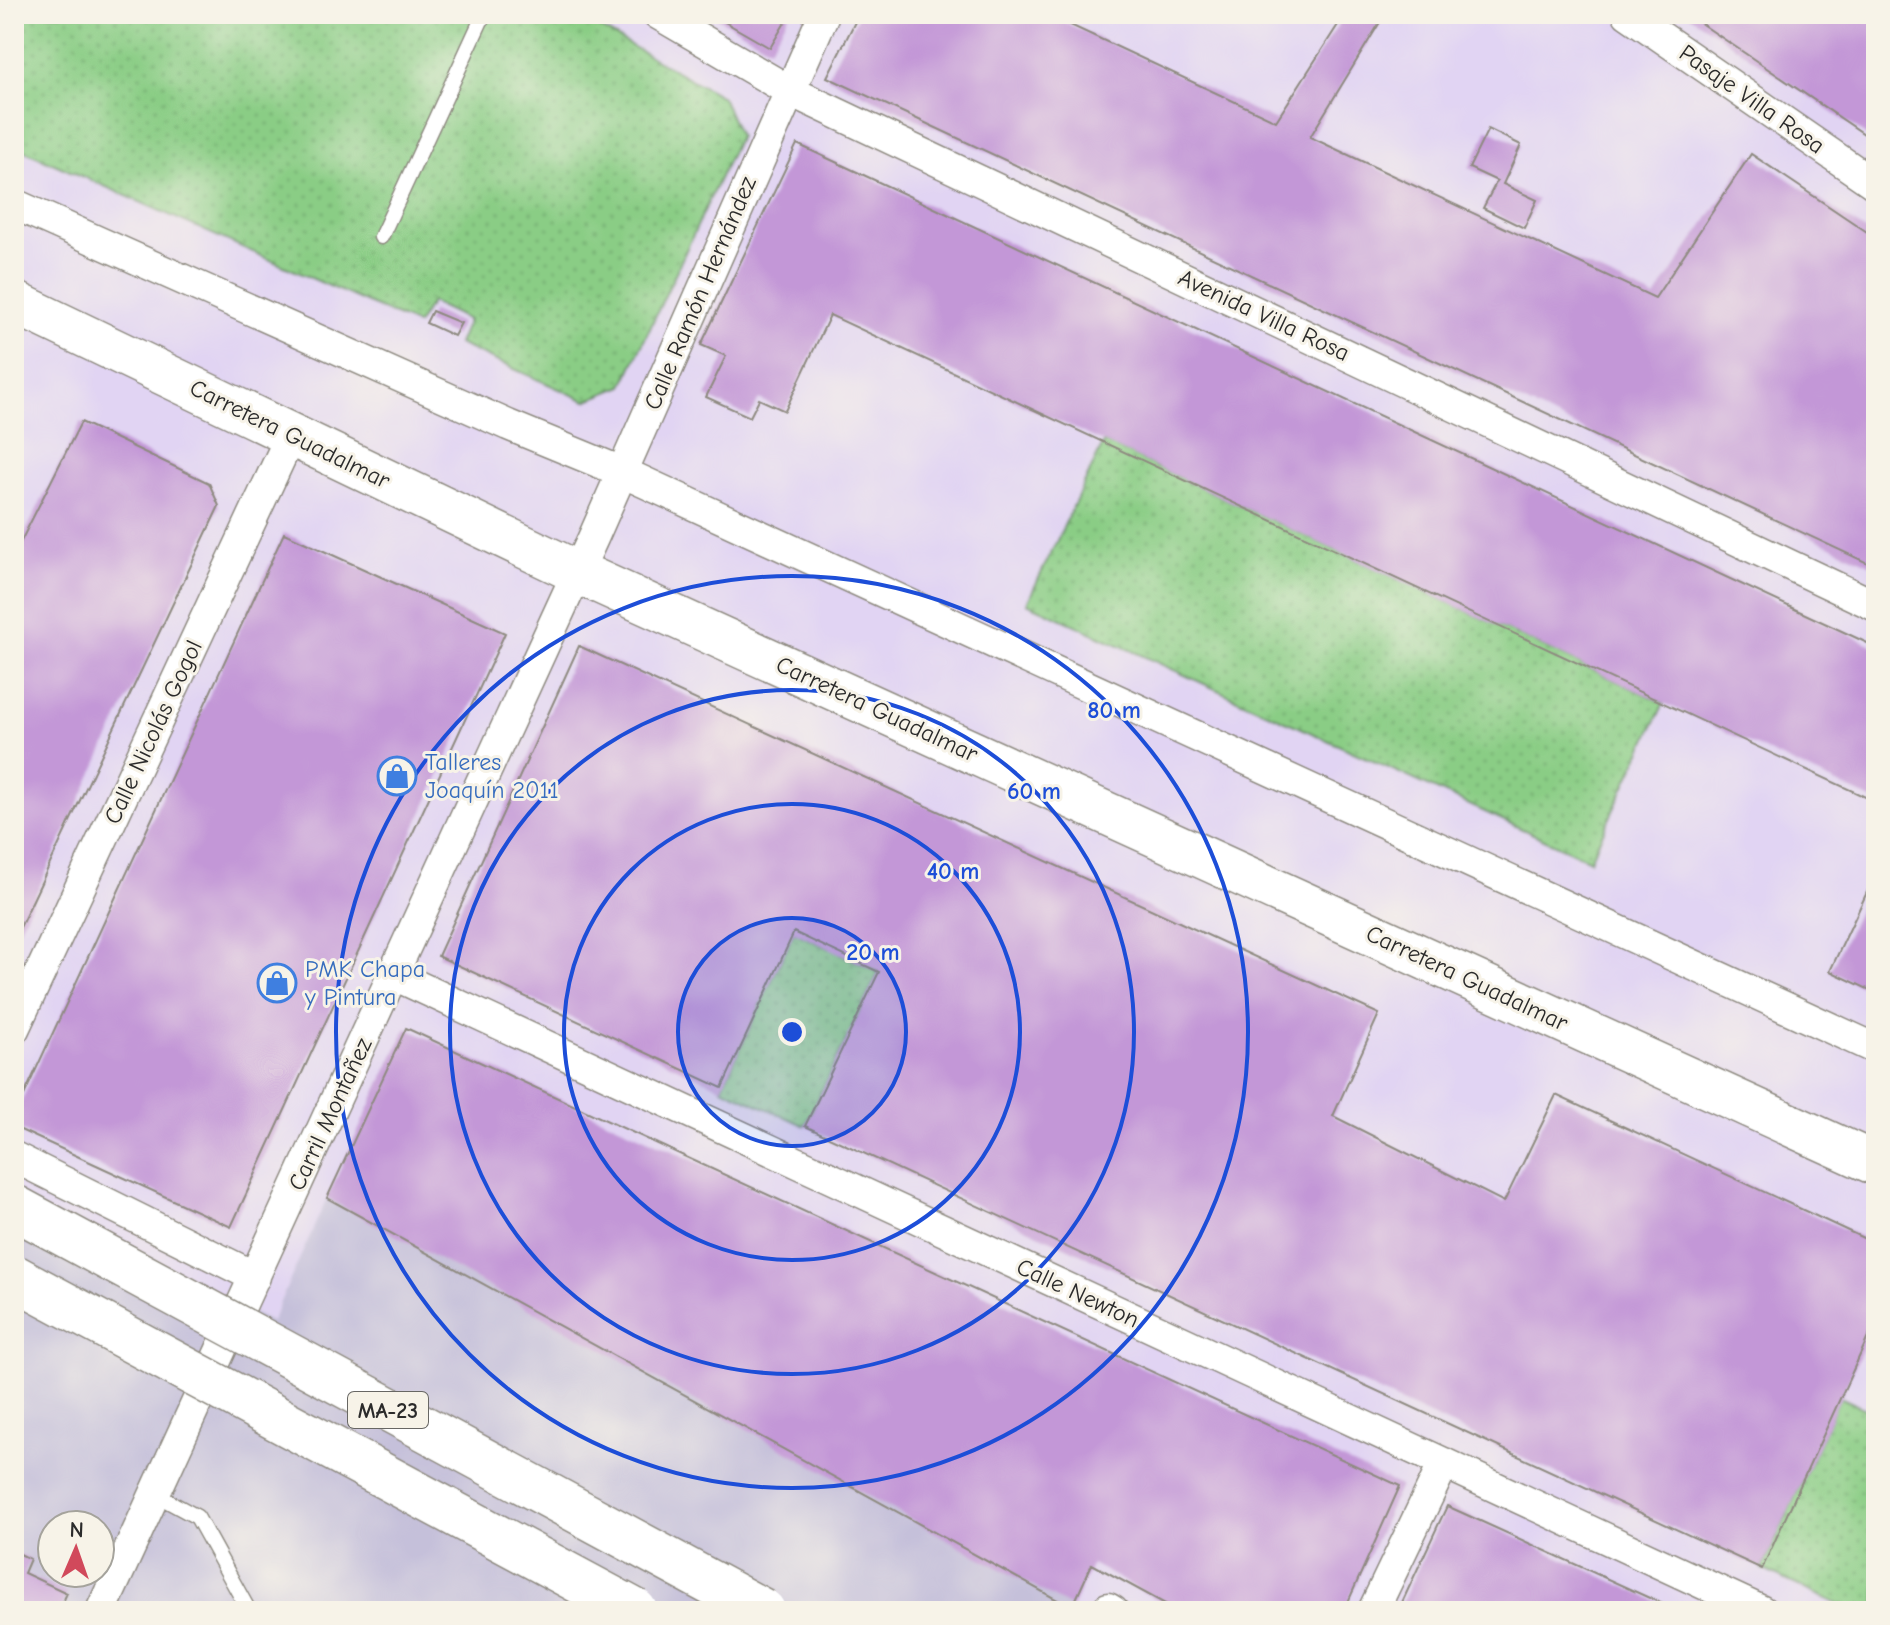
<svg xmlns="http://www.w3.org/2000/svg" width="1890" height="1625" font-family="'Comic Neue',sans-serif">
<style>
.built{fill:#e1d4f3}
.industrial{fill:#c5c0da;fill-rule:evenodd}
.grass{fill:url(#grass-dots);stroke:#5a7c58;stroke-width:2}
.building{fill:#c397d7}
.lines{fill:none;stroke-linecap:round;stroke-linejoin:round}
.lane-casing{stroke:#8e8a80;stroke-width:17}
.street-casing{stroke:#8e8a80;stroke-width:33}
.secondary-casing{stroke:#8e8a80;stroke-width:45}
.lane{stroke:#fff;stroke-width:14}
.street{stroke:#fff;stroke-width:30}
.secondary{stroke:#fff;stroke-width:42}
.highway-bridge-casing{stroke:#8e8a80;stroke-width:47;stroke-linecap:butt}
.highway-bridge{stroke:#fff;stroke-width:44}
.ring{fill:none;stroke:#1d4ed8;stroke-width:4}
.labels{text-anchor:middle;stroke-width:6;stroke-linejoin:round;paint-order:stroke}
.shield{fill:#f7f3e8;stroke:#686764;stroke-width:2}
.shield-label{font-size:22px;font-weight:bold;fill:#2b2b2b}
.street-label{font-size:24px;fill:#2b2b2b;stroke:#f7f3e8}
.shop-label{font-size:24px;fill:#366cbe;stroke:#f7f3e8;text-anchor:start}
.centre{fill:#1d4ed8;stroke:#f7f3e8;stroke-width:4}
.ring-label{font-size:24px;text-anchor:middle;font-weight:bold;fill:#1d4ed8;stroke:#f7f3e8;stroke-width:6;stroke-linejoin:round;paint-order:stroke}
</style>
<defs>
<pattern id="grass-dots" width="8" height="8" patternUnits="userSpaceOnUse" patternTransform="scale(2)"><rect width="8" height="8" fill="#8acd85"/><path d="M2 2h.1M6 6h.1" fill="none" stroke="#77b073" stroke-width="1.8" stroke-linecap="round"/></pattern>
</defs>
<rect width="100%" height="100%" fill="#f7f3e8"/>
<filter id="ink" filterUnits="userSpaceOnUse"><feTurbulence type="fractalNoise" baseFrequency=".0125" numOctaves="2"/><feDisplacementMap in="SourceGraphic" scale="16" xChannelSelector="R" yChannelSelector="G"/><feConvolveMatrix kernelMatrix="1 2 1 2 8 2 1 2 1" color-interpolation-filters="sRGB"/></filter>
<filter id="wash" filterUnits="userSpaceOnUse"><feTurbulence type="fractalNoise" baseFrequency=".006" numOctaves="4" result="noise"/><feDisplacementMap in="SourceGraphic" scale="32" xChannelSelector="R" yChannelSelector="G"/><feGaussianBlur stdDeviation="1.8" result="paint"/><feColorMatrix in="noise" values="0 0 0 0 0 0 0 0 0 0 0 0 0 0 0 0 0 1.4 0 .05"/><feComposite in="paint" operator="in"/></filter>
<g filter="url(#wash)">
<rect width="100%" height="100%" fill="#f2ead5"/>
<!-- built -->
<path class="built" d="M 14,14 L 1876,14 L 1876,1611 L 1078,1611 L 328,1198 L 271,1322 L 14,1195 Z"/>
<!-- industrial -->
<path class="industrial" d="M 14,1195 L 271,1322 L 327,1198 L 1078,1611 L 14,1611 ZM 52,1525 L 100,1525 L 100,1573 L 52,1573 Z"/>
<!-- grass -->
<path class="grass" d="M 14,14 L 575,14 L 722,97 L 739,136 L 623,386 L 586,401 L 458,344 L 468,320 L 431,302 L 417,325 L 14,146 Z
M 1104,442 L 1664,703 L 1590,860 L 1027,603 Z
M 794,932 L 879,972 L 805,1126 L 722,1088 Z
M 1840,1397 L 1876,1414 L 1876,1611 L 1853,1611 L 1762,1569 Z"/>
<g id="blocks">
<!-- building -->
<path class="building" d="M 711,14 L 790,14 L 770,48 Z
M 859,14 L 1047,14 L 1276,121 L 1345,14 L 1385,14 L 1310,137 L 1655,298 L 1751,154 L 1876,238 L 1876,567 L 827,77 Z
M 1392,14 L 1412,14 L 1407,21 Z
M 1687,14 L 1876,14 L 1876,142 L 1715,33 Z
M 1488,129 L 1521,145 L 1503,184 L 1537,200 L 1524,228 L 1483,208 L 1497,181 L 1469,168 Z
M 797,144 L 1876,647 L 1876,802 L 830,315 L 785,411 L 759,399 L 750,417 L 706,397 L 726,356 L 701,345 Z
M 432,311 L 461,323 L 454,336 L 426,323 Z
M 81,422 L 209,483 L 219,506 L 14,940 L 14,555 Z
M 284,533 L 505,633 L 231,1227 L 14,1127 L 14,1117 Z
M 579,646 L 1379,1014 L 1333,1116 L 1504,1202 L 1556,1095 L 1876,1244 L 1876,1320 L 1762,1569 L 805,1126 L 879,972 L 794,932 L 722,1088 L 438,956 Z
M 1876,873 L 1876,993 L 1830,971 Z
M 406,1028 L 1400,1486 L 1344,1611 L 1178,1611 L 1092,1564 L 1072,1608 L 327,1198 Z
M 1447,1506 L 1478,1520 L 1678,1611 L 1398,1611 Z
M 14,1551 L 30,1559 L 24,1573 L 67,1593 L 59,1611 L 14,1611 Z"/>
</g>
</g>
<g filter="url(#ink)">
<use href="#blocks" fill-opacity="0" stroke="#8e8a80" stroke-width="2"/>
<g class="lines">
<!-- lane casing -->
<g class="lane-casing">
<path id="lane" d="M 381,237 L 484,14
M 155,1494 L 197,1517 L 249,1611"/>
</g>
<!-- street casing -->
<g class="street-casing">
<path id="street" d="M 658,14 L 788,90 L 1876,606
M 1628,14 L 1876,185
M 14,204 L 508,425 L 622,472 L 1876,1049
M 394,975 L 1762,1611
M 14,1029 L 291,435
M 14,1157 L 255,1277
M 1108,1608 L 1113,1611
M 101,1611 L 594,536 L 824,14
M 1373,1611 L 1444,1463"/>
</g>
<!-- secondary casing -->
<g class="secondary-casing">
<path id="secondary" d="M 14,302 L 577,572 L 1876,1164"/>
</g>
<!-- lane -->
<use href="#lane" class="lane"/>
<!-- street -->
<use href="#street" class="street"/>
<!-- secondary -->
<use href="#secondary" class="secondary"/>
<!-- highway-bridge casing -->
<g class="highway-bridge-casing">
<path id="highway-bridge" d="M 14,1207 L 763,1611
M 14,1277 L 635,1611"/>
</g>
<!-- highway-bridge -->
<use href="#highway-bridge" class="highway-bridge"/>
</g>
</g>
<!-- distance rings -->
<circle cx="792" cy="1032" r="114" fill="#1d4ed8" fill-opacity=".12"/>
<g class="ring">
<circle cx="792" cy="1032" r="114"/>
<circle cx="792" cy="1032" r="228"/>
<circle cx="792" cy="1032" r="342"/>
<circle cx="792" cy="1032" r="456"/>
</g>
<!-- icons -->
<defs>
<g id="shop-ring" transform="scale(2)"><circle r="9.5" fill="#f7f3e8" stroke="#3f7fe0" stroke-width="1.5"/><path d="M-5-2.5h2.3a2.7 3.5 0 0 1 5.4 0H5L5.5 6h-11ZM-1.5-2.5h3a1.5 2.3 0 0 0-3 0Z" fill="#3f7fe0"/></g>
</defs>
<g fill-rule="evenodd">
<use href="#shop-ring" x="397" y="776"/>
<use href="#shop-ring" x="277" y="983"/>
</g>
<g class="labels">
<!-- shield labels -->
<rect class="shield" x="348" y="1392" width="80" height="36" rx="6"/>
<g class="shield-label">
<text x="388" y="1418">MA-23</text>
</g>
<!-- street labels -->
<g class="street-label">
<text transform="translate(1752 99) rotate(35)" y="8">Pasaje Villa Rosa</text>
<text transform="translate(700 293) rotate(-67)" y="8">Calle Ramón Hernández</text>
<text transform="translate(1264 315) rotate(25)" y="8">Avenida Villa Rosa</text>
<text transform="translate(290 434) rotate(26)" y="8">Carretera Guadalmar</text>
<text transform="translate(877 709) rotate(25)" y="8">Carretera Guadalmar</text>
<text transform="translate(153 732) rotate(-65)" y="8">Calle Nicolás Gogol</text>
<text transform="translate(1467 978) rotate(25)" y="8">Carretera Guadalmar</text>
<text transform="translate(330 1114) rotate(-65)" y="8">Carril Montañez</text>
<text transform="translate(1078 1293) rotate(25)" y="8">Calle Newton</text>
</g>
<!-- shop labels -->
<g class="shop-label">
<text x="425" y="770">Talleres<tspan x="425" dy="28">Joaquín 2011</tspan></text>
<text x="305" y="977">PMK Chapa<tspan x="305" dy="28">y Pintura</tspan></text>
</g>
</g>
<circle cx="792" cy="1032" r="12" class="centre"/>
<g class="ring-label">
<text x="1114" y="718">80 m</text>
<text x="1034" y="799">60 m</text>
<text x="953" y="879">40 m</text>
<text x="873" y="960">20 m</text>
</g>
<!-- margin -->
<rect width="1890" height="1625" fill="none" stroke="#f7f3e8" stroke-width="48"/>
<!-- north arrow -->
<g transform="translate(76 1549) rotate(2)"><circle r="38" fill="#f7f3e8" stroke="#a5a39c" stroke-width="2"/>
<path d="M0-6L14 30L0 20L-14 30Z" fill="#d1495b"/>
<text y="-12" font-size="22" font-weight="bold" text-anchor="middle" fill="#2b2b2b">N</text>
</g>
</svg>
